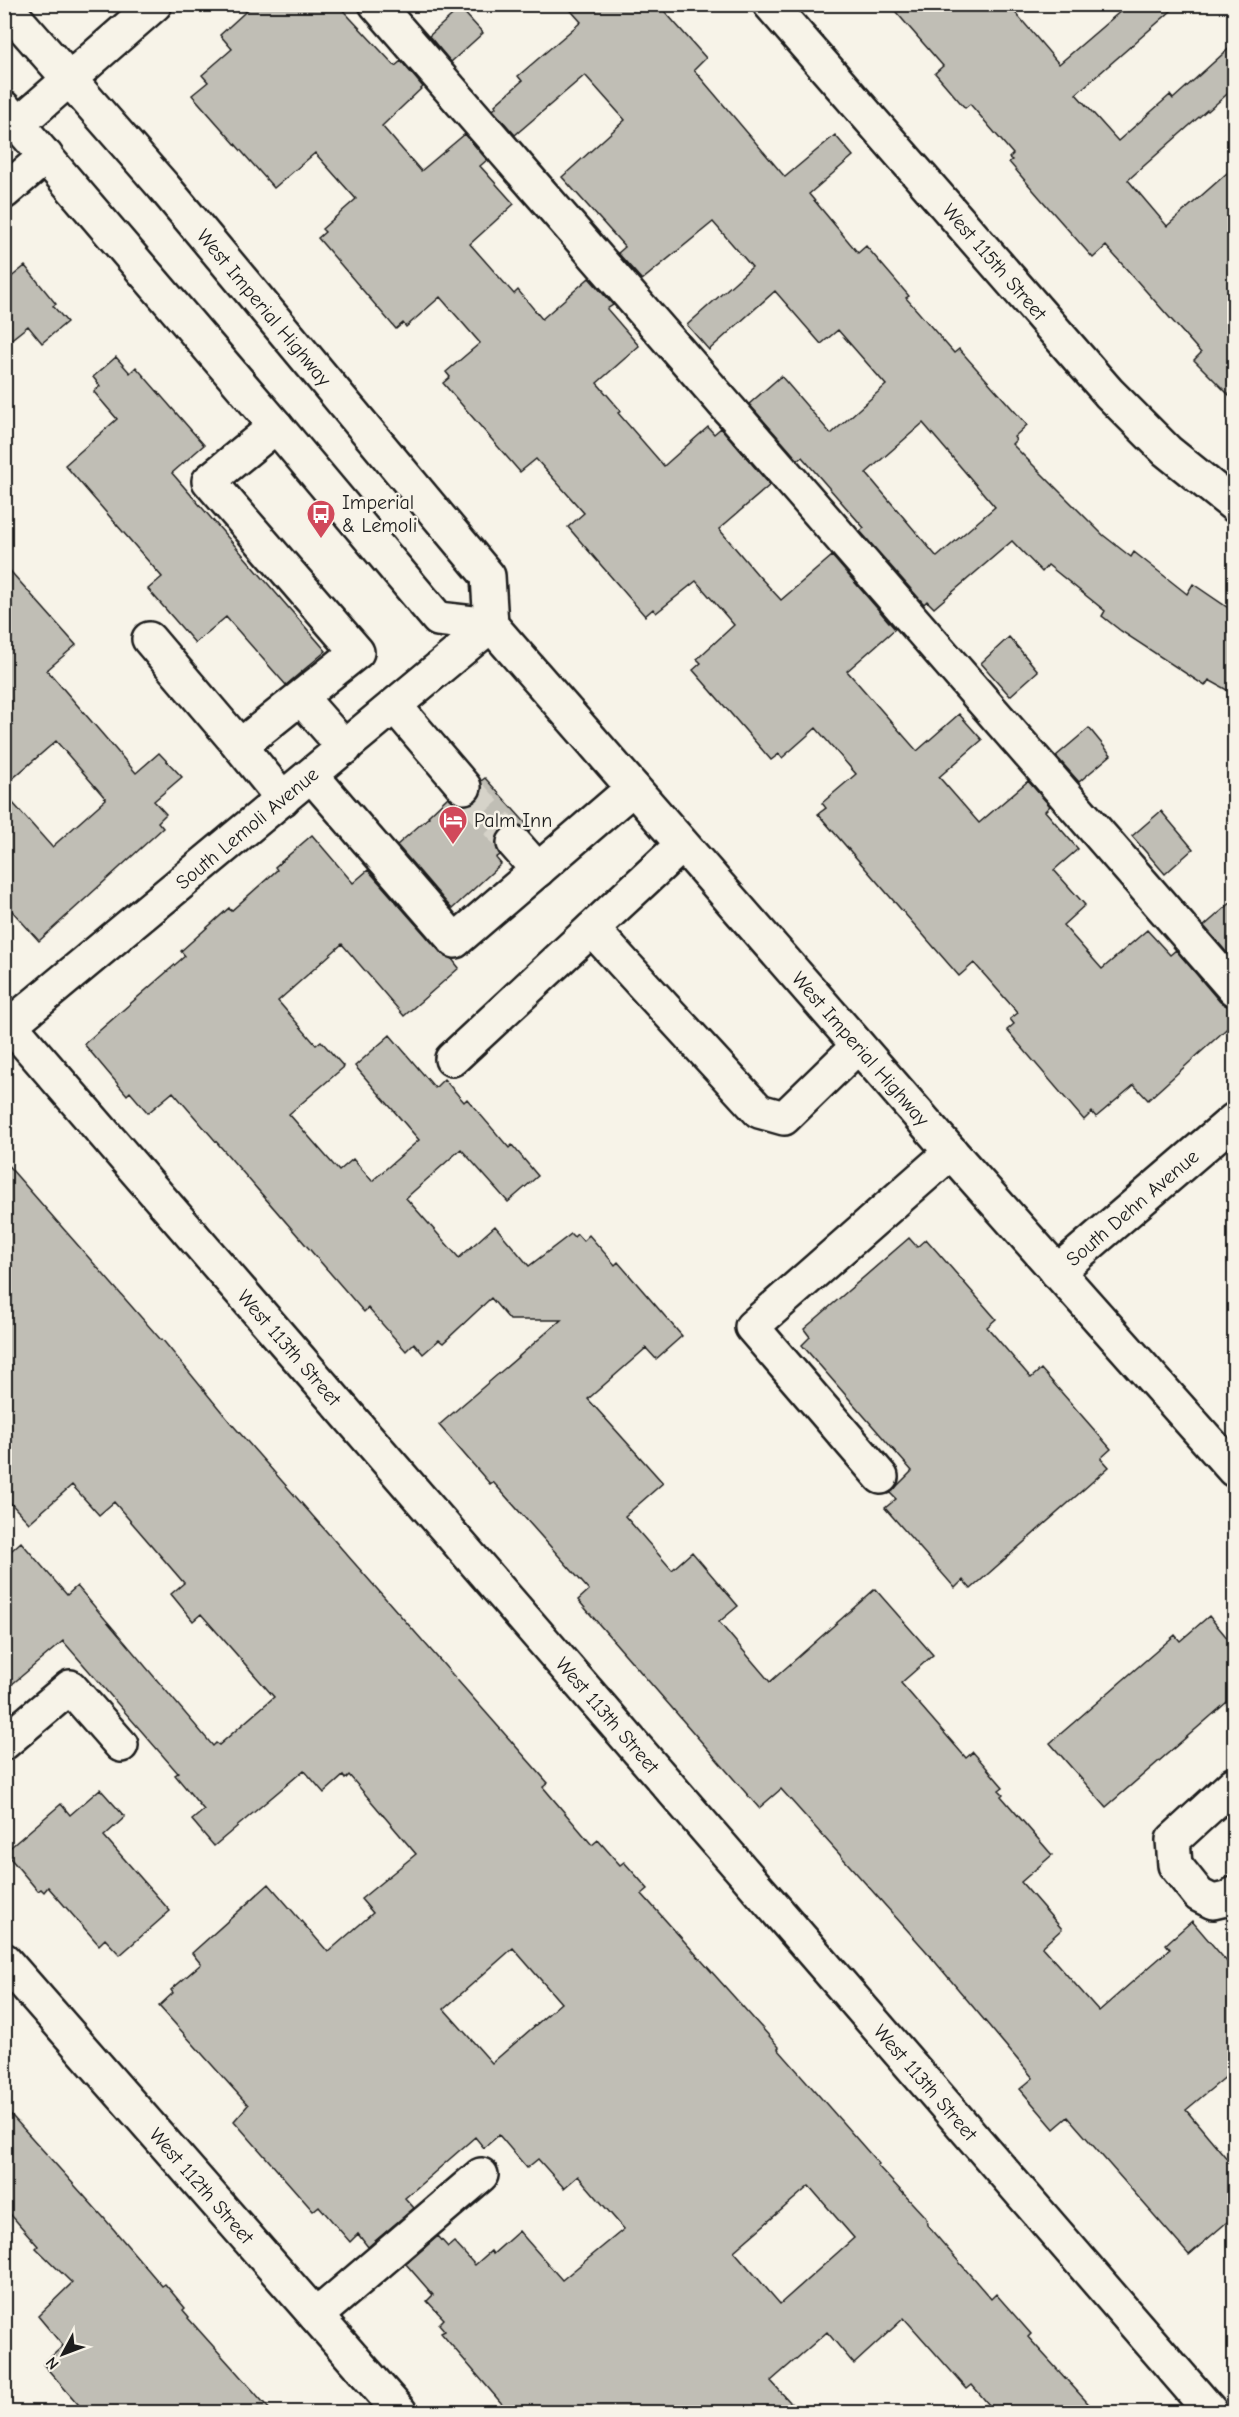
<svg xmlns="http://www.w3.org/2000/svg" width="1239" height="2417" font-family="'Comic Neue',sans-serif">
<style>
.building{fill:#c0beb5;stroke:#1c1c1c;stroke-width:1.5;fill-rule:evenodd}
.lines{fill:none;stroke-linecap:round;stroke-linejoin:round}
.minor-tunnel{stroke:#d6d3c9;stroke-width:33;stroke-dasharray:33 16;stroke-linecap:butt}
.minor-casing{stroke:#1c1c1c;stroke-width:38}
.major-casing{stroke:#1c1c1c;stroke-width:38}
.minor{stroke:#f7f3e8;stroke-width:33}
.major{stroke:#f7f3e8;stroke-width:33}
.labels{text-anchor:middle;stroke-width:5;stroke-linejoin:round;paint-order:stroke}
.street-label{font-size:20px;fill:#1c1c1c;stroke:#f7f3e8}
.poi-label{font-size:20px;fill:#1c1c1c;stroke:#f7f3e8;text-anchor:start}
</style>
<rect width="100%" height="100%" fill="#f7f3e8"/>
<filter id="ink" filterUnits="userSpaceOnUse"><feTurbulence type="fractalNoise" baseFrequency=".0167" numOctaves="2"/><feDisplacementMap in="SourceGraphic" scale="12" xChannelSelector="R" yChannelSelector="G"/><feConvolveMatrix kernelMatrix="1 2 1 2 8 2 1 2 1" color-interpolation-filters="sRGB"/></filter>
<g filter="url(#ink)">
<!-- building -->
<path class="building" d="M 254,4 L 337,4 L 395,66 L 401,61 L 423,87 L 382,126 L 421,171 L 465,134 L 487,160 L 480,166 L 514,204 L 470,244 L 514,294 L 518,290 L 542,319 L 589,278 L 613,305 L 607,309 L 639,346 L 597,383 L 621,411 L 618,413 L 664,466 L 708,427 L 714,434 L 721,428 L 770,485 L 719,529 L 757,574 L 781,600 L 832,556 L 895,629 L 847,671 L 917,751 L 959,714 L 982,740 L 939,777 L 979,823 L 1028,781 L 1050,806 L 1045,811 L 1078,849 L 1054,870 L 1085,905 L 1063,925 L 1102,969 L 1147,930 L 1170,955 L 1176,950 L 1220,1002 L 1227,1006 L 1234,1007 L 1234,1022 L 1148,1100 L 1134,1085 L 1096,1117 L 1092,1112 L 1084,1120 L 1007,1030 L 1014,1024 L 1010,1019 L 1018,1013 L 974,963 L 959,976 L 818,814 L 826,808 L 822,803 L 856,774 L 816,728 L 782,758 L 779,754 L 771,760 L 693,670 L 701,663 L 697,659 L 734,625 L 696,581 L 656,613 L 653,609 L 645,616 L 568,527 L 584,513 L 561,487 L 536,459 L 520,472 L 443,383 L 450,377 L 446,372 L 480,343 L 440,297 L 406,327 L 403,323 L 396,329 L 318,238 L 325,232 L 322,229 L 356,199 L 315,153 L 274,188 L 192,95 L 208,82 L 202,75 L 232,49 L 220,35 Z
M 565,4 L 658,4 L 706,58 L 694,70 L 785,177 L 835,135 L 853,156 L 809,194 L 858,253 L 866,246 L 909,296 L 906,298 L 954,353 L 959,349 L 1027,425 L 1014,437 L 1016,440 L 1012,444 L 1103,535 L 1131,557 L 1134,552 L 1187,594 L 1193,584 L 1234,612 L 1234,694 L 1209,680 L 1205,686 L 1121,631 L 1102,616 L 1105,611 L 1048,565 L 1042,572 L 1012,541 L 934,608 L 927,601 L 924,604 L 860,531 L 864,528 L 802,457 L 798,460 L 749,404 L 781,376 L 831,434 L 886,385 L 838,330 L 821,344 L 775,291 L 709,350 L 687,325 L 752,267 L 713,222 L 642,280 L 618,253 L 625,247 L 562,177 L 625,120 L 585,75 L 515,135 L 493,110 L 496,107 L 495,105 L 522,81 L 518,76 L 581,22 ZM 923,423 L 995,507 L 937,557 L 866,473 Z
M 889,4 L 1008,4 L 1059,64 L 1129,4 L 1179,4 L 1076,94 L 1118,141 L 1170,95 L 1173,99 L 1234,44 L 1234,88 L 1208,111 L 1207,110 L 1128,180 L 1167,226 L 1234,167 L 1234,400 L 1194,360 L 1201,353 L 1106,246 L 1093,258 L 1040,198 L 1009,162 L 1012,160 L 1009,158 L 1013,154 L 970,104 L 965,108 L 935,73 L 943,66 Z
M 460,8 L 483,33 L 451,62 L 429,36 Z
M 25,266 L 56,304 L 53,306 L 67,322 L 42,343 L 28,326 L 4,345 L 4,283 Z
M 116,357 L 130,373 L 136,367 L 204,445 L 172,473 L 326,651 L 286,685 L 226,617 L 195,643 L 148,589 L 162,577 L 65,465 L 117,419 L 94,392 L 100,386 L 93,377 Z
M 4,564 L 76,645 L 47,670 L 136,773 L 159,753 L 182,777 L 154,801 L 166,814 L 158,822 L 163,828 L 39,941 L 4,902 L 4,793 L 52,847 L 106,799 L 56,741 L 4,786 Z
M 1009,637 L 1038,671 L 1010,696 L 981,663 Z
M 1089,728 L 1111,755 L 1079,782 L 1056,756 Z
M 485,778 L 531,829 L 528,831 L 520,825 L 511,825 L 501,829 L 496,837 L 496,846 L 500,855 L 496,858 L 501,864 L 452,909 L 397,845 L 429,817 L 428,816 L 448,797 L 458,805 L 468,805 L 476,802 L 481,794 L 481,781 Z
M 1161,811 L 1193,849 L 1165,874 L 1132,836 Z
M 312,835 L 353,883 L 368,870 L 441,953 L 452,959 L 459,968 L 404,1016 L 342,944 L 278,1001 L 316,1045 L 321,1041 L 344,1067 L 289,1114 L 339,1171 L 353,1159 L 372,1181 L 419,1140 L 355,1066 L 390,1035 L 435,1088 L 444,1079 L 464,1102 L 467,1099 L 509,1148 L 512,1145 L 538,1176 L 508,1202 L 461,1149 L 406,1198 L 459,1258 L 495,1226 L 529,1266 L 571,1234 L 574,1237 L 577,1234 L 583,1241 L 589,1235 L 615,1265 L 618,1262 L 682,1336 L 656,1359 L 646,1348 L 588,1399 L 663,1483 L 625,1516 L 672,1570 L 692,1552 L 738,1606 L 719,1622 L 770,1682 L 875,1589 L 933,1655 L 901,1683 L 966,1758 L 973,1752 L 1003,1787 L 999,1790 L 1003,1794 L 1001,1796 L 1052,1855 L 1021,1882 L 1062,1929 L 1042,1947 L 1099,2011 L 1170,1949 L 1166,1944 L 1192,1921 L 1234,1970 L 1234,2070 L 1186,2110 L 1234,2167 L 1234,2216 L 1189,2255 L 1068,2117 L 1054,2129 L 1020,2089 L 1033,2078 L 926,1951 L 781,1789 L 759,1808 L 578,1600 L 589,1590 L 493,1482 L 490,1484 L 439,1425 L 561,1320 L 510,1320 L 491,1298 L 443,1343 L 439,1340 L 423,1354 L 414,1343 L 406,1351 L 368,1308 L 364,1312 L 173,1092 L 148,1113 L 130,1092 L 127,1095 L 84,1044 L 185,956 L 181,951 L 229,908 L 231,911 L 277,870 L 275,867 Z
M 1234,900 L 1234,961 L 1204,926 Z
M 4,1161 L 161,1340 L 162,1339 L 230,1422 L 548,1783 L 543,1787 L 592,1845 L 598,1840 L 620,1865 L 624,1862 L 648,1889 L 642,1894 L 779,2047 L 778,2049 L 879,2164 L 877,2165 L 926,2218 L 927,2225 L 991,2299 L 996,2294 L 1031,2334 L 1028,2337 L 1096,2412 L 995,2412 L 972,2385 L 967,2389 L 904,2318 L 854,2364 L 827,2332 L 771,2381 L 799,2412 L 509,2412 L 441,2333 L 445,2331 L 439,2324 L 444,2319 L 427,2301 L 433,2295 L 406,2264 L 438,2236 L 448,2247 L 454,2242 L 475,2265 L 491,2251 L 493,2254 L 519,2231 L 562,2280 L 624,2229 L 578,2176 L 564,2188 L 538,2159 L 527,2168 L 499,2135 L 484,2148 L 475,2137 L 405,2198 L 414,2208 L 368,2247 L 358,2234 L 350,2242 L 319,2206 L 313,2211 L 234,2121 L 248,2105 L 159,2006 L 173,1993 L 171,1990 L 201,1964 L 192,1953 L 269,1884 L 328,1952 L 373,1913 L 361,1899 L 416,1854 L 349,1775 L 345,1779 L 343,1776 L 324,1793 L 304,1770 L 214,1846 L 192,1820 L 204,1810 L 175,1775 L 178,1773 L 63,1641 L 4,1691 L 4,1557 L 21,1542 L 67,1595 L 77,1586 L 213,1746 L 216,1743 L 219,1745 L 274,1697 L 201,1614 L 193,1621 L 171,1594 L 184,1583 L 114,1502 L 99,1515 L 72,1485 L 29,1523 L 4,1496 ZM 513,1948 L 561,2003 L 492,2063 L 444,2009 ZM 809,2186 L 854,2238 L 780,2304 L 734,2251 Z
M 909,1238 L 917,1247 L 926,1239 L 996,1319 L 987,1327 L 1031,1378 L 1041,1369 L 1111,1449 L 1101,1458 L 1109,1467 L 971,1589 L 963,1580 L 955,1588 L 885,1508 L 896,1499 L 890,1493 L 912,1471 L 802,1345 L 810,1337 L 804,1329 Z
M 1209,1616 L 1234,1646 L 1234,1696 L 1106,1807 L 1050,1743 L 1175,1635 L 1180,1641 Z
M 100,1789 L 125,1817 L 104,1836 L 170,1911 L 120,1955 L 105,1939 L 99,1945 L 48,1887 L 44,1892 L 41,1889 L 38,1891 L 5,1852 L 61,1804 L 70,1815 Z
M 4,2107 L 104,2218 L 162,2286 L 165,2284 L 185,2308 L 183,2310 L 189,2317 L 188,2318 L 272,2412 L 185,2412 L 182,2410 L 179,2412 L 85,2412 L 43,2364 L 63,2346 L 38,2316 L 72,2283 L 36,2248 L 38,2246 L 4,2207 Z"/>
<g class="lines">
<!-- minor-tunnel -->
<path class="minor-tunnel" d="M 464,787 L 514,843"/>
<!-- minor casing -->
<g class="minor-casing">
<g id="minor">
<path d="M 376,4 L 1234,989"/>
<path id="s1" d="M 770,4 L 1109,393 L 1167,451 L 1234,505"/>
<path d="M 18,124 L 155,4"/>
<path d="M 4,192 L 46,156"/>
<path d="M 149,639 L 240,746 L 357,652 L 209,481 L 276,426"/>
<path d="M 301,698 L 345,748"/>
<path d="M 395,706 L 464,787"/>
<path d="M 240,746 L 283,799"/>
<path d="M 312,776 L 455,941 L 633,788"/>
<path d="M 514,843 L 538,870"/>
<path d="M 592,929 L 759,1111 L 784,1118 L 858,1046"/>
<path id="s2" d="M 4,1018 L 1211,2412"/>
<path id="s3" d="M 4,1030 L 491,625"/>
<path d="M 452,1059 L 682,845"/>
<path id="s4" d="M 1057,1272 L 1234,1120"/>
<path d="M 881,1477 L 752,1327 L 951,1152"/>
<path d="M 4,1743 L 70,1687 L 121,1745"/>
<path d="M 1234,1784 L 1173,1840 L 1175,1865 L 1199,1895 L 1213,1902 L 1230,1898 L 1234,1894"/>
<path id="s5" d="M 4,1960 L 400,2412"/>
<path d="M 316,2316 L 481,2175"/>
</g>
</g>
<!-- major casing -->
<g class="major-casing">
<g id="major">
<path id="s6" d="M 4,5 L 163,186 L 488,576 L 491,625 L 951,1152 L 1234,1470"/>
<path d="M 4,108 L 276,426 L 438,619 L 491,625"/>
</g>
</g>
<!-- minor -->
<use href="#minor" class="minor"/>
<!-- major -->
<use href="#major" class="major"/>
</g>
</g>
<!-- icons -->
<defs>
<g id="bus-pin" transform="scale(1.5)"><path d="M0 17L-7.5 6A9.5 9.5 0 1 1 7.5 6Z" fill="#d1495b" stroke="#f7f3e8"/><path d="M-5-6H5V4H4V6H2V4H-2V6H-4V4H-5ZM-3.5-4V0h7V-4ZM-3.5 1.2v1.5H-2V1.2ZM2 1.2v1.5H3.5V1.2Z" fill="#fff"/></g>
<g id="hotel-pin" transform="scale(1.5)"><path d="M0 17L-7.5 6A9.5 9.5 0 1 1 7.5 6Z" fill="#d1495b" stroke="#f7f3e8"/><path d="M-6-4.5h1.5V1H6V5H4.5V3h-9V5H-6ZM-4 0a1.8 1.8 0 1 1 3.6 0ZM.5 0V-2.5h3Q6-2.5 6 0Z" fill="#fff"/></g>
</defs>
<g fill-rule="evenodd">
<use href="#bus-pin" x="321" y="514"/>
<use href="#hotel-pin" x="453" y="820"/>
</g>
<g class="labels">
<!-- street labels -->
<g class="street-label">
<text dy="7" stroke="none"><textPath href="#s1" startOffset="342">West 115th Street</textPath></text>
<text dy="7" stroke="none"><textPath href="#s6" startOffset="399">West Imperial Highway</textPath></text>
<text dy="7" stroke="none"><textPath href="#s3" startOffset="316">South Lemoli Avenue</textPath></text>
<text dy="7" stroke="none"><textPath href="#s6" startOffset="1360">West Imperial Highway</textPath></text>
<text dy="7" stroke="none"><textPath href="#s4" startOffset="99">South Dehn Avenue</textPath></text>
<text dy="7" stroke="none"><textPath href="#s2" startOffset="436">West 113th Street</textPath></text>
<text dy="7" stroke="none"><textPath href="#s2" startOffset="922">West 113th Street</textPath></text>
<text dy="7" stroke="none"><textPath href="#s2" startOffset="1408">West 113th Street</textPath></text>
<text dy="7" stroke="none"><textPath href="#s5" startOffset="300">West 112th Street</textPath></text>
</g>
<!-- poi labels -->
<g class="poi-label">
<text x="342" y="509">Imperial<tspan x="342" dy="23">&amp; Lemoli</tspan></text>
<text x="474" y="827">Palm Inn</text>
</g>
</g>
<!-- margin -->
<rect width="1239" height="2417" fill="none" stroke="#f7f3e8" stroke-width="24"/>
<rect x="12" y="12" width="1215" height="2393" fill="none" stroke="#1c1c1c" stroke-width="2" filter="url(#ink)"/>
<!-- north arrow -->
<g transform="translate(63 2354) rotate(229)" stroke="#f7f3e8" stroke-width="4.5" paint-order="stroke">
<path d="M0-4.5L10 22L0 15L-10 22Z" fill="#1c1c1c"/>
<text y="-9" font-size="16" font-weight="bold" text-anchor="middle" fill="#1c1c1c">N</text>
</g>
</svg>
